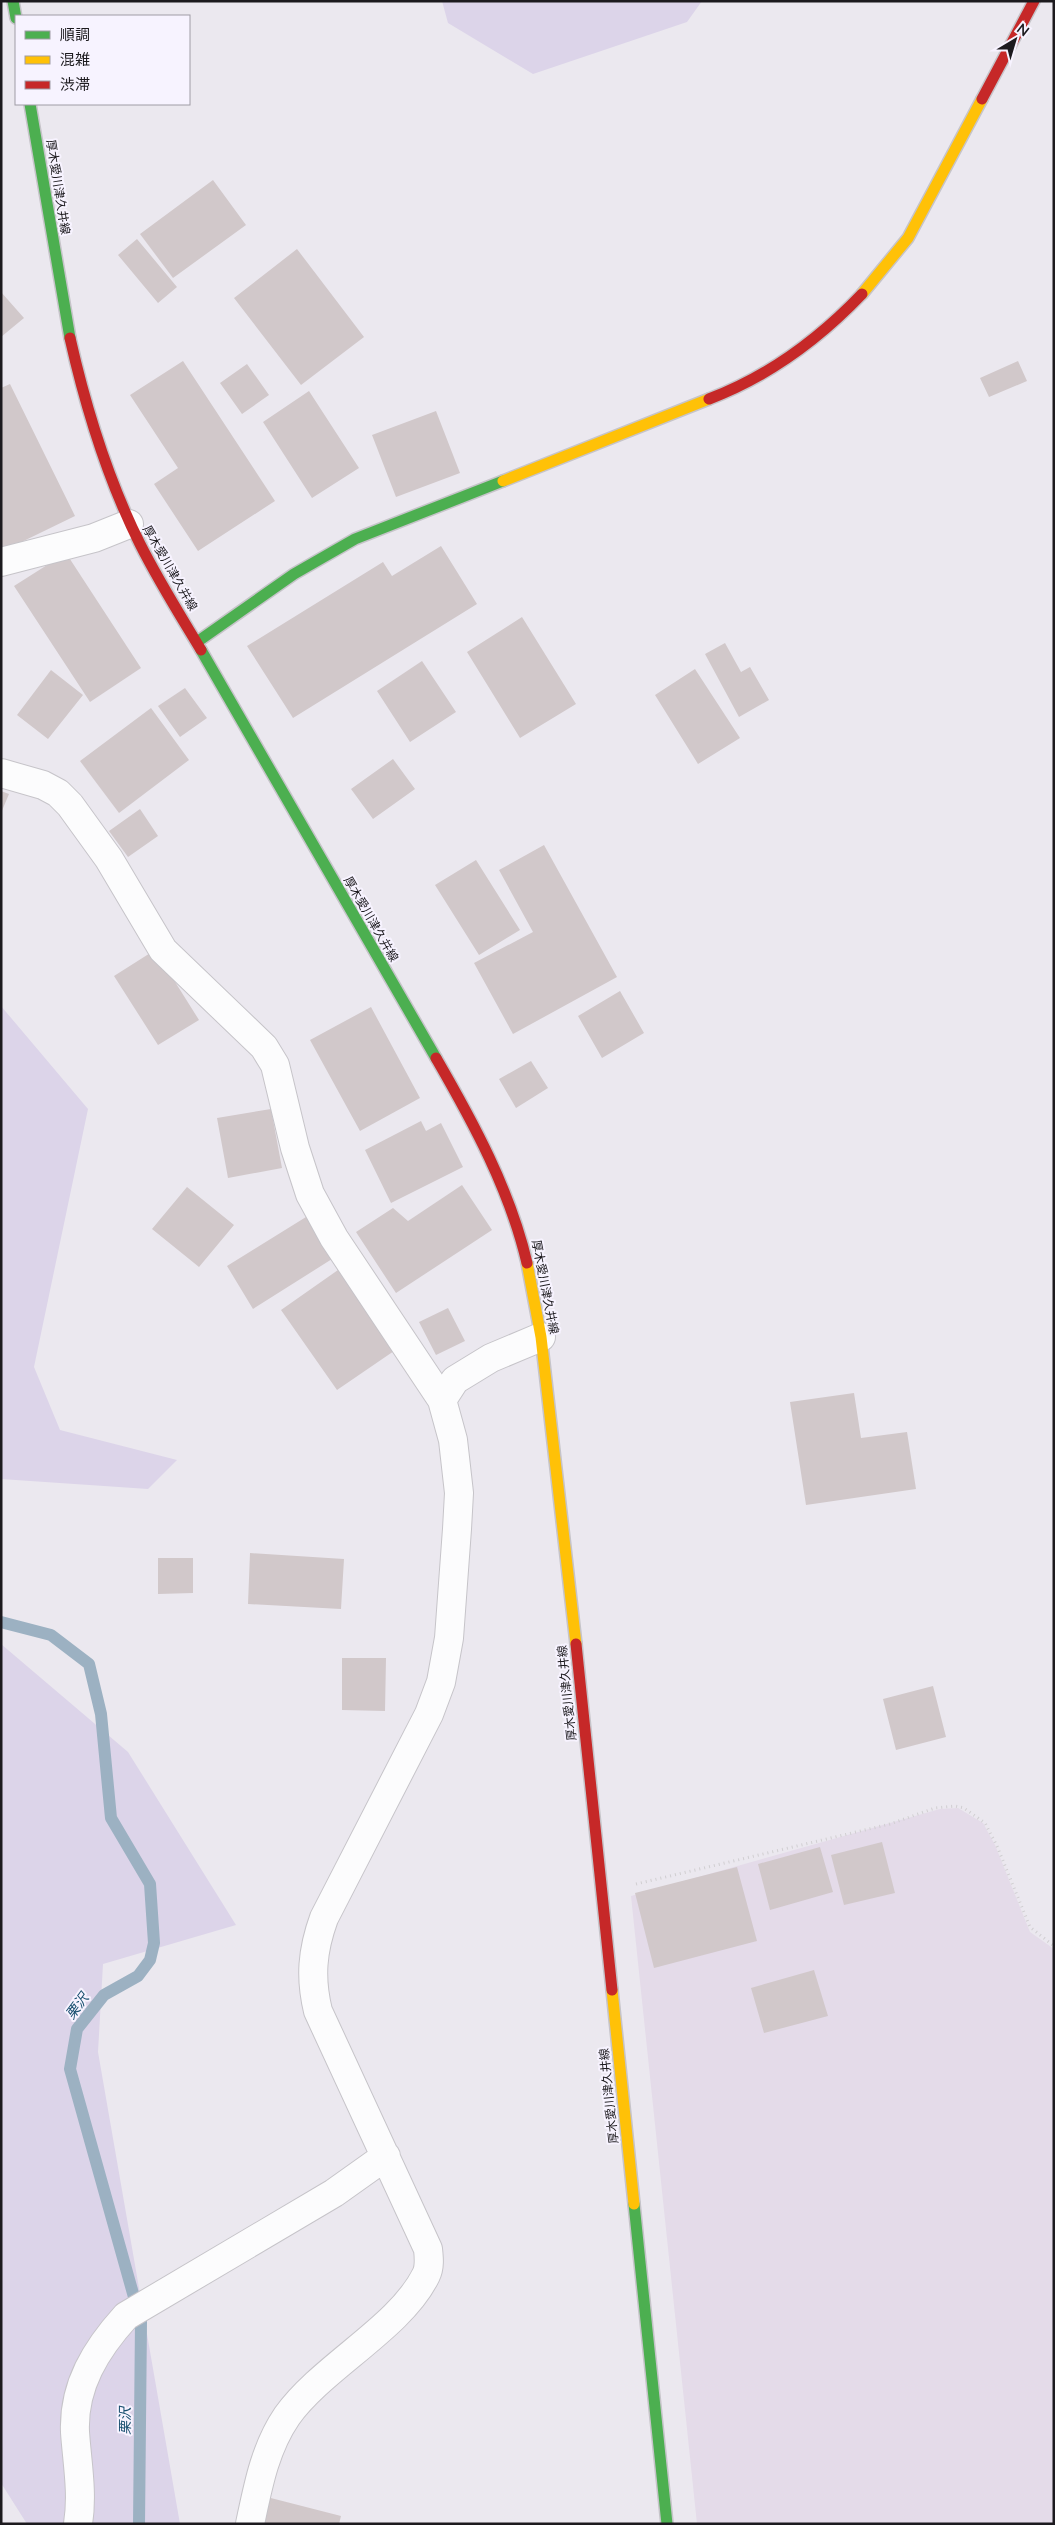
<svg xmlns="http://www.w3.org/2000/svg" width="1055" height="2525" font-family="Lato,'Noto Sans JP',sans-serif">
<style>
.industrial{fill:#e4dbe9}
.green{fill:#dcd4e9}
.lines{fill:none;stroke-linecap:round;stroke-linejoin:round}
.stream{stroke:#9cb1c2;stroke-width:12}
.building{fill:#d1c8ca}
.street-casing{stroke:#c6c4c9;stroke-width:30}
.fast-casing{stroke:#c6c4c9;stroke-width:14}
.slow-casing{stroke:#c6c4c9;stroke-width:14}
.jam-casing{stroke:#c6c4c9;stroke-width:14}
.path{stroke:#d0ced1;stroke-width:3;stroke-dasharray:1 4;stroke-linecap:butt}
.street{stroke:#fcfcfd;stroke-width:28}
.fast{stroke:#4caf50;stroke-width:11}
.slow{stroke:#ffc107;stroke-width:11}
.jam{stroke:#c62828;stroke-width:11}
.labels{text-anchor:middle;stroke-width:4;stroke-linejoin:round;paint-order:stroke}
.street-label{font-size:12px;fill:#1c1a1e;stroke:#f7f3ff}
.water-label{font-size:14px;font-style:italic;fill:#184f6f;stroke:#f7f3ff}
</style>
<rect width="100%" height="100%" fill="#ebe8ef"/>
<!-- industrial -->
<path class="industrial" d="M 958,1808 L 983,1823 L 995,1845 L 1030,1932 L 1054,1949 L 1054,2524 L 697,2524 L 631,1896 L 940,1809 Z"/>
<!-- green -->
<path class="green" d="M 442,1 L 702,1 L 687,22 L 533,74 L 448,23 Z
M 1,1006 L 88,1109 L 34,1367 L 60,1430 L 177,1460 L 148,1489 L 1,1479 Z
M 1,1644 L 128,1752 L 236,1925 L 103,1964 L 98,2052 L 180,2524 L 27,2524 L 1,2483 Z"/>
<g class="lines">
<!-- stream -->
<path class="stream" d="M 1,1622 L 51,1635 L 89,1664 L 101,1714 L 111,1818 L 150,1884 L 154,1943 L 150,1960 L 138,1976 L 104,1995 L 77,2029 L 70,2069 L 141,2322 L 139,2524"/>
</g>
<!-- building -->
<path class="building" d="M 213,180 L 246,225 L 173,278 L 140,234 Z
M 137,239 L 177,287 L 158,303 L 118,255 Z
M 297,249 L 364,337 L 301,385 L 234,298 Z
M 1,292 L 24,318 L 1,337 Z
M 183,361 L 275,501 L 198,551 L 154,484 L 178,468 L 130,395 Z
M 1018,361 L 1027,381 L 989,397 L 980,378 Z
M 247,364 L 269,395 L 242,414 L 220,383 Z
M 10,384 L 75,516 L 3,551 L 1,547 L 1,388 Z
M 309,391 L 359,468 L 312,498 L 263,422 Z
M 436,411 L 460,473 L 396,497 L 372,435 Z
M 441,546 L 477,604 L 293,718 L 247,646 L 383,562 L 392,576 Z
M 66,553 L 141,668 L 90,702 L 14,586 Z
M 522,617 L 576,704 L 520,738 L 467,652 Z
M 725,643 L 741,672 L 750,667 L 769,700 L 739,717 L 705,654 Z
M 422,661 L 456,712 L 410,742 L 377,691 Z
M 695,669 L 740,738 L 698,764 L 655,695 Z
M 51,670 L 83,695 L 48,739 L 17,715 Z
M 185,688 L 207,718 L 180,737 L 158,706 Z
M 151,708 L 189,760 L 119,813 L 80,761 Z
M 393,759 L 415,789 L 373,819 L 351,789 Z
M 1,791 L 9,794 L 1,813 Z
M 140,809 L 158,836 L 128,857 L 109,831 Z
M 544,845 L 617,977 L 513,1034 L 474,963 L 533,932 L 499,870 Z
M 476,860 L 520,930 L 479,955 L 435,885 Z
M 155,950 L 199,1020 L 158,1045 L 114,976 Z
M 620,991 L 644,1033 L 602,1058 L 578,1016 Z
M 371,1007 L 420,1098 L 360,1131 L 310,1040 Z
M 531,1061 L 548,1088 L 516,1108 L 499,1079 Z
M 271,1109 L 282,1168 L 228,1178 L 217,1118 Z
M 421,1121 L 426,1131 L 441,1123 L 463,1167 L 391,1203 L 365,1150 Z
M 462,1185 L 492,1230 L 396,1293 L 356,1232 L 393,1208 L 408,1221 Z
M 187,1187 L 234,1225 L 199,1267 L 152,1229 Z
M 306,1217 L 332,1259 L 253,1309 L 227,1266 Z
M 338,1270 L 394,1351 L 337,1390 L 281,1310 Z
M 448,1308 L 465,1341 L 436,1355 L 419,1322 Z
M 854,1393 L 861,1438 L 907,1432 L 916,1489 L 806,1505 L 790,1402 Z
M 250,1553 L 344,1559 L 341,1609 L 248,1604 Z
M 158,1558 L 193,1558 L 193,1593 L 158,1594 Z
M 342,1658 L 386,1658 L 385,1711 L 342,1710 Z
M 933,1686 L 946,1737 L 896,1750 L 883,1699 Z
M 882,1842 L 895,1893 L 844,1905 L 831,1855 Z
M 820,1847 L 833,1892 L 770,1910 L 758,1864 Z
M 737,1867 L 757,1941 L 654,1968 L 635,1893 Z
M 814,1970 L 828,2016 L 764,2033 L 751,1988 Z
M 263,2496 L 341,2516 L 339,2524 L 256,2524 Z"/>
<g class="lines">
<!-- street casing -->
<g class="street-casing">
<path id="street" d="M 1,562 L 94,538 L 129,524
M 1,773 L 43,785 L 58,793 L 70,805 L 109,859 L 163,950 L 264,1047 L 275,1065 L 295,1148 L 310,1194 L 334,1238 L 442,1400
M 78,2524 C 83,2493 77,2462 75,2432 C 73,2386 96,2349 126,2316 L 334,2193 L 386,2156
M 250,2524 C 258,2486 265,2448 287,2416 C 323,2366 400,2328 426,2275 C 430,2267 429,2258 428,2249 L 318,2011 C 310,1978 312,1951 324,1918 L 429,1714 L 441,1682 L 449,1638 L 457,1529 L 459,1493 L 453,1440 L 442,1400 L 455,1380 L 491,1358 L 541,1337"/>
</g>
<!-- fast casing -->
<g class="fast-casing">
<path id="fast" d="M 13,1 L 16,18
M 30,104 L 70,338
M 197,642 L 294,574 L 355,539 L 503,481
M 201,650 L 436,1058
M 634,2204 L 667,2524"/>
</g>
<!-- slow casing -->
<g class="slow-casing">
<path id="slow" d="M 862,294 L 908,238 L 982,99
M 503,481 L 709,399
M 527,1263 L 541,1337 L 576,1644
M 612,1990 L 634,2204"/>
</g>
<!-- jam casing -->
<g class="jam-casing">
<path id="jam" d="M 982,99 L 1034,1
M 70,338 C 86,409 107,478 140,544 C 158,580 180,615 201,650
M 709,399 C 767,377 819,339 862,294
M 436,1058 C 473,1122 510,1190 527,1263
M 576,1644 L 612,1990"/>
</g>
<!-- path -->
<path class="path" d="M 636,1884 L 890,1824 L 935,1808 L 955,1806 L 964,1808 L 985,1823 L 997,1846 L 1030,1927 L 1054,1946"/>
<!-- street -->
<use href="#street" class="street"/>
<!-- fast -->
<use href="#fast" class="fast"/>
<!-- slow -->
<use href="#slow" class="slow"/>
<!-- jam -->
<use href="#jam" class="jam"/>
</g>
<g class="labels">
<!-- street labels -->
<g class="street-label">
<text transform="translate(58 187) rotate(81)" y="4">厚木愛川津久井線</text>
<text transform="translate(170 568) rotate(60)" y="4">厚木愛川津久井線</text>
<text transform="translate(371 919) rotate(60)" y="4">厚木愛川津久井線</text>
<text transform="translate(545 1287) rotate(79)" y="4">厚木愛川津久井線</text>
<text transform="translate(567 1693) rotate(-96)" y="4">厚木愛川津久井線</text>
<text transform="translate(609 2096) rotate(-96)" y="4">厚木愛川津久井線</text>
</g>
<!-- water labels -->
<g class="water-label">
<text transform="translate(77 2006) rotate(-54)" y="5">栗沢</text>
<text transform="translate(125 2421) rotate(-90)" y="5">栗沢</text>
</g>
</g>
<!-- border -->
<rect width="1055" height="2525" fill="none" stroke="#1c1a1e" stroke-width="5"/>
<!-- legend -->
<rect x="15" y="15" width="175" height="90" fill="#f7f3ff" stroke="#9f9ca5"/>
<rect x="25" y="31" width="25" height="8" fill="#4caf50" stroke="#9f9ca5"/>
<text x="60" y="40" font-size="15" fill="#1c1a1e">順調</text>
<rect x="25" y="56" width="25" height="8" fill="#ffc107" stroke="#9f9ca5"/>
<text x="60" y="65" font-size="15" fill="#1c1a1e">混雑</text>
<rect x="25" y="81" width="25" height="8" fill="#c62828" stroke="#9f9ca5"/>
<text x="60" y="90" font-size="15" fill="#1c1a1e">渋滞</text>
<!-- north arrow -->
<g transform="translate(1015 40) rotate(38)" stroke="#f7f3ff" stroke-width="4" paint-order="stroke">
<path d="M0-4L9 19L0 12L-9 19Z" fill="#1c1a1e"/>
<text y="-8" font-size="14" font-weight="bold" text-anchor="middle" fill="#1c1a1e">N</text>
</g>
</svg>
